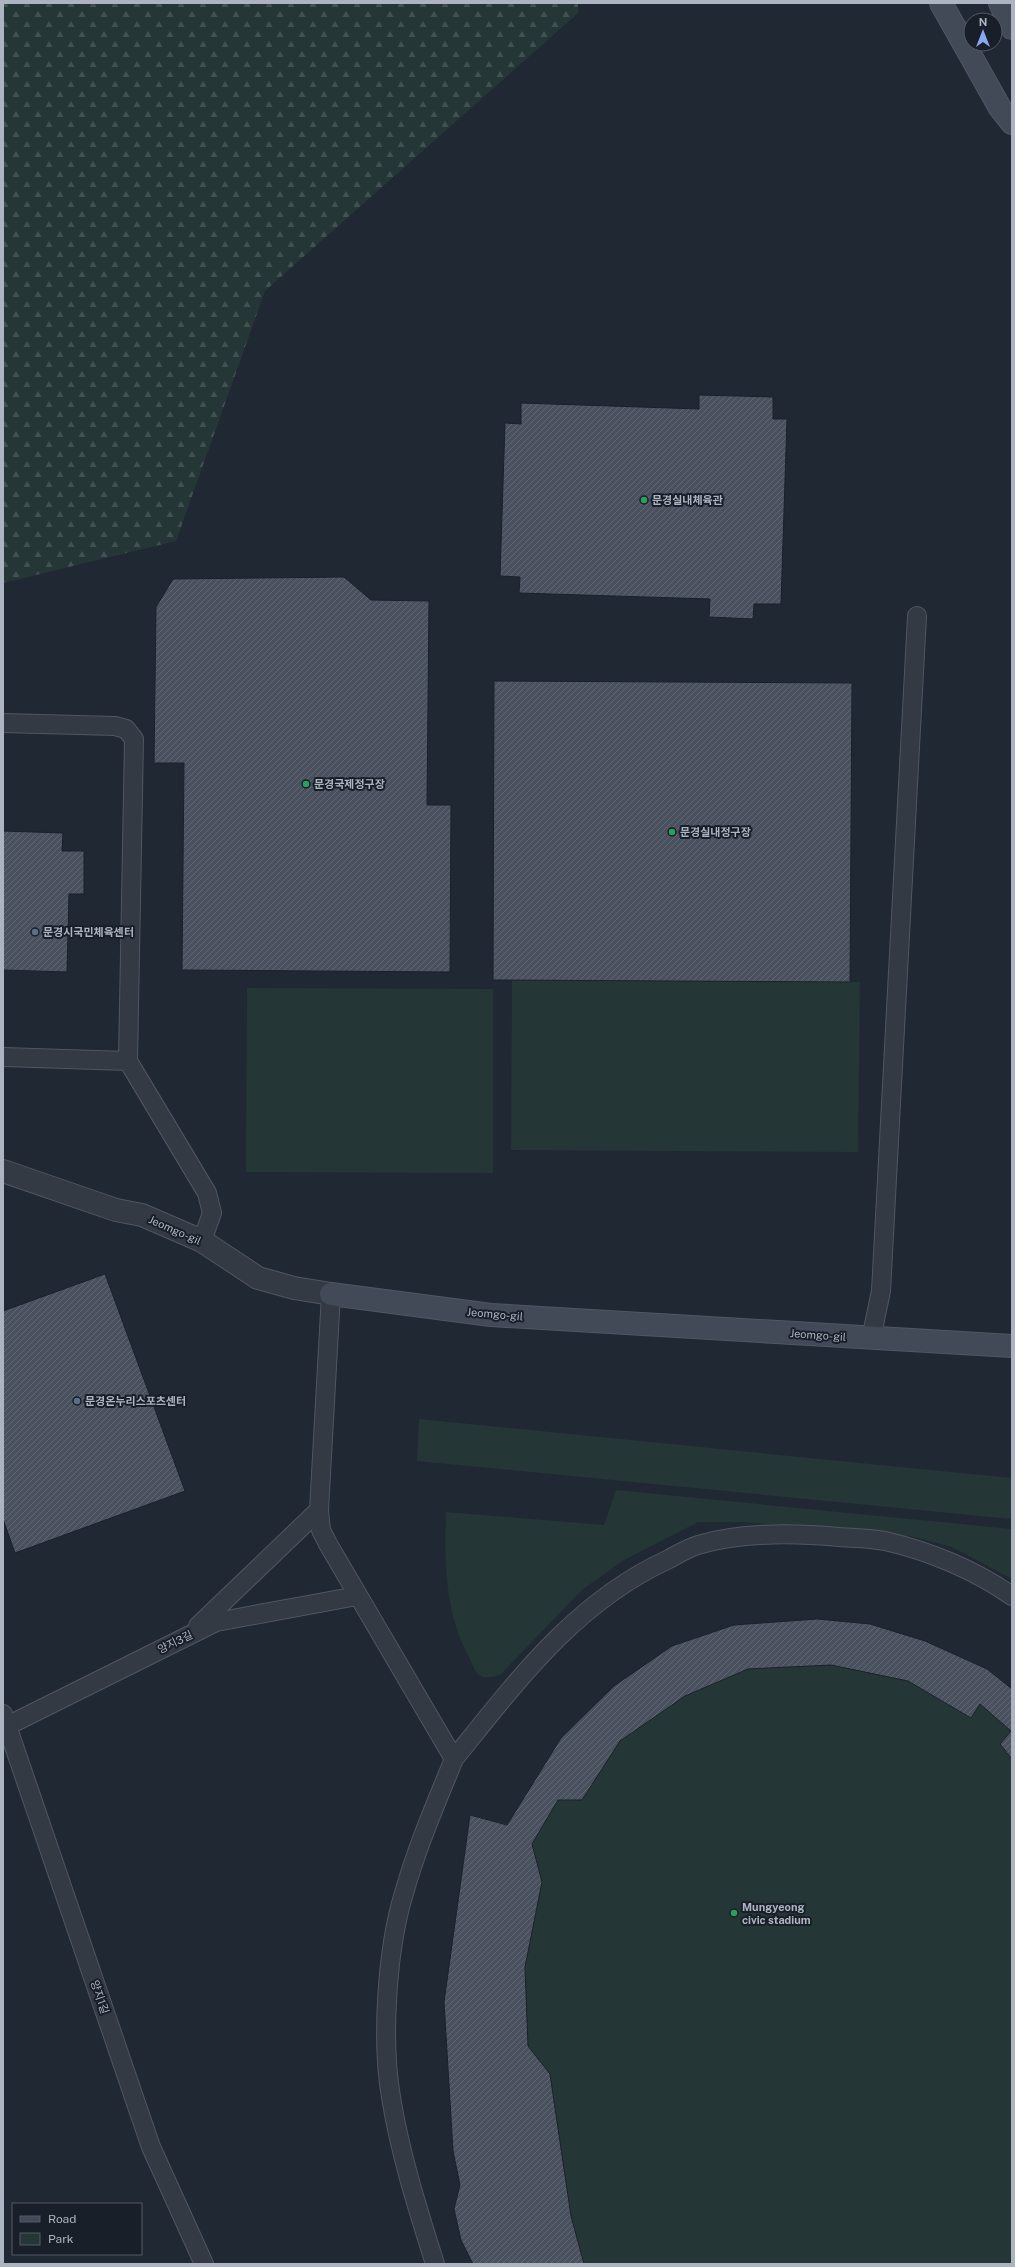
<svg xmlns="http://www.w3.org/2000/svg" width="1015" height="2267" font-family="'Public Sans','Noto Sans KR',sans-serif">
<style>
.green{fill:#253636}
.forest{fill:url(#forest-firs)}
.building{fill:url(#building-hatch);stroke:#1b212b}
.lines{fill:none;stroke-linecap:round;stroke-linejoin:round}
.lane-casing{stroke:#515762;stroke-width:20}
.street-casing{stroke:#515762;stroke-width:24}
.secondary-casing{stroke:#515762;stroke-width:24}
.lane{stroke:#333a44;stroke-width:18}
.street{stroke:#333a44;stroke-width:22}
.secondary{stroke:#424957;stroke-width:22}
.leisure-dot{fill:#2e9e5b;stroke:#191f29;stroke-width:1.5}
.service-dot{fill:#5c6f8a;stroke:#191f29;stroke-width:1.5}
.labels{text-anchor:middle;stroke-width:4;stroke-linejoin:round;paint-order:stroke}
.poi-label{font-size:11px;font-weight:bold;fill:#adb4c1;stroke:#191f29;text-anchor:start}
.street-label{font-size:11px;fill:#adb4c1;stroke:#191f29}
</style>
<defs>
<pattern id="forest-firs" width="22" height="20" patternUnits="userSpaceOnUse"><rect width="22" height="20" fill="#253636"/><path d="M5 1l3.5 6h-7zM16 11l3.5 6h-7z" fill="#425151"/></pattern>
<pattern id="building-hatch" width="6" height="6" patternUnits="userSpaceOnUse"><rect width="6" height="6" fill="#49515f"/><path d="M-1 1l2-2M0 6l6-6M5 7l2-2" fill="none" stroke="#616874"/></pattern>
</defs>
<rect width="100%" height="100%" fill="#202833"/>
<!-- green -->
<path class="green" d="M 512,980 L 860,982 L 858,1152 L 511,1150 Z
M 247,988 L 493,989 L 493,1173 L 246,1172 Z
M 419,1419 L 1012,1478 L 1012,1519 L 417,1461 Z
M 616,1490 L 1012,1529 L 1012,1579 L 952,1547 L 910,1536 L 743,1522 L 698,1522 L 624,1560 L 582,1590 L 500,1675 C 493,1677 486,1679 479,1675 C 475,1672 472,1664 470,1659 C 445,1614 444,1562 446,1512 L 604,1525 Z
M 817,1619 L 870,1624 L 925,1641 L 987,1669 L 1012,1689 L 1012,2264 L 473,2264 L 461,2240 L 454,2209 L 460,2185 L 453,2151 L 444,2002 L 470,1815 L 507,1824 L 561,1738 L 614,1686 L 672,1646 L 734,1625 Z"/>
<!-- forest -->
<path class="forest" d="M 3,3 L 578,3 L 578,13 L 265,291 L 176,541 L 3,583 Z"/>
<!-- building -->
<path class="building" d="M 699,395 L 773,397 L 773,419 L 787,419 L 781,604 L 754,604 L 753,619 L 709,617 L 710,599 L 519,593 L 520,577 L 500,576 L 505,423 L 521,424 L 521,403 L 699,409 Z
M 344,577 L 371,600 L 429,601 L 427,805 L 451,805 L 450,972 L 182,970 L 184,763 L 154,763 L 156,607 L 173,579 Z
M 494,681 L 852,683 L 850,982 L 493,980 Z
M 3,831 L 63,833 L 62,851 L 84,851 L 84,894 L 69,894 L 67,972 L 3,970 Z
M 105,1274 L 185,1491 L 15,1553 L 3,1519 L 3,1311 Z
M 817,1619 L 870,1624 L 925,1641 L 987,1669 L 1012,1689 L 1012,1759 L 1000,1744 L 1011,1731 L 980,1704 L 971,1718 L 908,1681 L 831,1665 L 748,1669 L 685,1696 L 620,1741 L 582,1800 L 558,1800 L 532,1844 L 542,1882 L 525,1967 L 528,2046 L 550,2074 L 571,2216 L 584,2264 L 473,2264 L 461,2240 L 454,2209 L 460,2185 L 453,2151 L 444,2002 L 470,1815 L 507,1825 L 561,1738 L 614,1686 L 672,1646 L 734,1625 Z"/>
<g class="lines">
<!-- lane casing -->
<g class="lane-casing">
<path id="lane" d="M 3,723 L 115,726 L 126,729 L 134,739 L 128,1061 L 207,1193 L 212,1213 L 202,1241
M 3,1057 L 128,1061
M 331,1294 L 319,1510 L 321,1530 L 328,1544 L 454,1759 C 517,1681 575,1602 669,1559 C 678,1554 688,1548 698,1545 C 741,1532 795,1533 839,1537 C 854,1538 871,1538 885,1541 C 929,1551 975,1570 1012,1596
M 871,1339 L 881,1291 L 917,616
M 198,1626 L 319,1510
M 3,1714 L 151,2147 L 204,2264
M 7,1726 L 216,1622 L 357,1596
M 435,2264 C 418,2210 400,2154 391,2097 C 381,2040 387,1948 404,1893 C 417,1847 436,1803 454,1759"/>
</g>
<!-- street casing -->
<g class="street-casing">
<path id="street" d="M 3,1171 L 116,1210 L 142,1215 L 202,1241 L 258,1278 L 294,1288 L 331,1294
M 3,1732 L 7,1726"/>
</g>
<!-- secondary casing -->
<g class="secondary-casing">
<path id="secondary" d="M 941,3 L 1000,108 L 1012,123
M 1000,3 L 1012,28
M 331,1294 L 491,1315 L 1012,1346"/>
</g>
<!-- lane -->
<use href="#lane" class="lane"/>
<!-- street -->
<use href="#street" class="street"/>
<!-- secondary -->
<use href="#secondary" class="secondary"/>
</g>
<!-- markers -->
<g class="leisure-dot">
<circle cx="644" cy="500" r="4"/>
<circle cx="306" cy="784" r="4"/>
<circle cx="672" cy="832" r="4"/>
<circle cx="734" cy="1913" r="4"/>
</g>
<g class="service-dot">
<circle cx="35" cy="932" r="4"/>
<circle cx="77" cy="1401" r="4"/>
</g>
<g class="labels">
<!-- poi labels -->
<g class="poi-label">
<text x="652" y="504">문경실내체육관</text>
<text x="314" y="788">문경국제정구장</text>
<text x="680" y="836">문경실내정구장</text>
<text x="43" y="936">문경시국민체육센터</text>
<text x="85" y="1405">문경온누리스포츠센터</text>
<text x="742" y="1911">Mungyeong<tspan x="742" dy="13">civic stadium</tspan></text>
</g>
<!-- street labels -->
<g class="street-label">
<text transform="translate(175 1230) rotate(24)" y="4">Jeomgo-gil</text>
<text transform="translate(495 1314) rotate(5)" y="4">Jeomgo-gil</text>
<text transform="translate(818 1335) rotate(4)" y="4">Jeomgo-gil</text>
<text transform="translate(175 1642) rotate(-26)" y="4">양지3길</text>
<text transform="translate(100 1997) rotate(71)" y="4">양지1길</text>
</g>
</g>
<!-- border -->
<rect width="1015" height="2267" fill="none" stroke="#adb4c1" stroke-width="8"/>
<!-- legend -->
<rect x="12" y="2203" width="130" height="52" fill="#191f29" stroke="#545b66"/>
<rect x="20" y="2216" width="20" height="6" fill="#424957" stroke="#545b66"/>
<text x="48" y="2223" font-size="12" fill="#adb4c1">Road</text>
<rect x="20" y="2233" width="20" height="12" fill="#253636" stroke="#545b66"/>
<text x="48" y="2243" font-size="12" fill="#adb4c1">Park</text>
<!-- north arrow -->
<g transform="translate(983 32)"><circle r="19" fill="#191f29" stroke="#545b66"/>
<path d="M0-3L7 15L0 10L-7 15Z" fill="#85a9ee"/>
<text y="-6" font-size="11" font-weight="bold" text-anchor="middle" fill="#adb4c1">N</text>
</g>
</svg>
